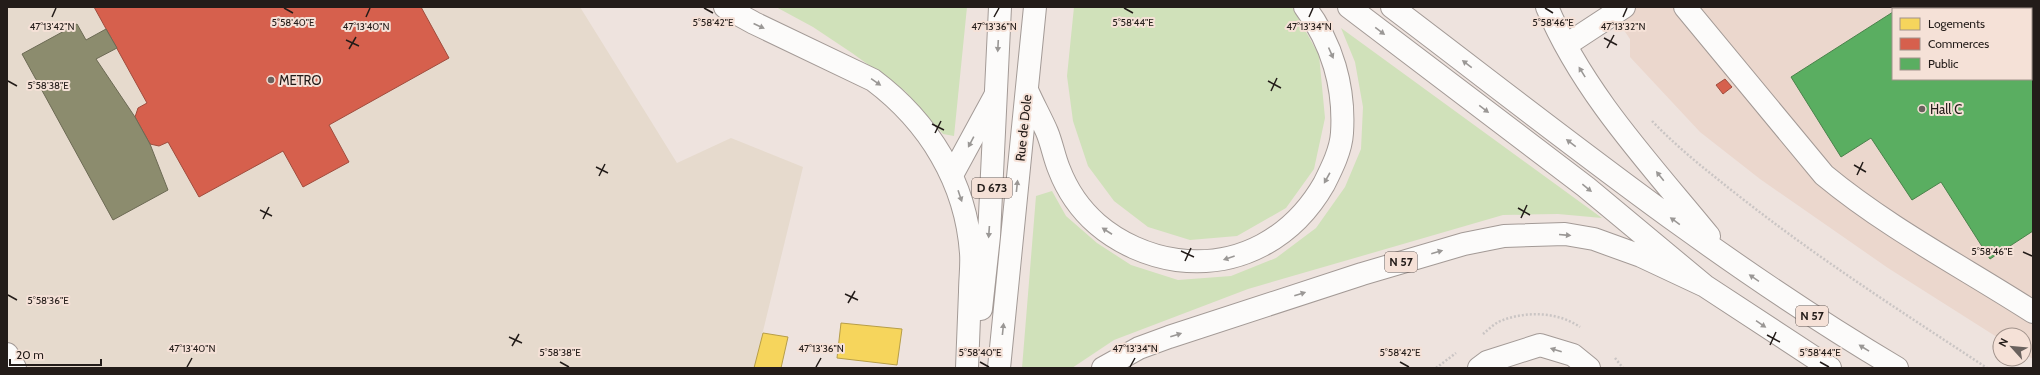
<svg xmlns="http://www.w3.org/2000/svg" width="2040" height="375" font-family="Cabin,sans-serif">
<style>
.built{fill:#ebd7cd;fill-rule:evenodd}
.industrial{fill:#e6dacd}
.green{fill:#d0e1ba}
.homes{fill:#f6d55c;stroke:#b79e48}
.shops{fill:#d6604d;stroke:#a04c3d}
.public{fill:#5aae61;stroke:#4a824b}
.industry{fill:#8c8c6e;stroke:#6c6a54}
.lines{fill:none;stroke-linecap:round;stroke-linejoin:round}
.minor-casing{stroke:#a39a96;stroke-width:24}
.major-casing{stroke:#a39a96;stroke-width:24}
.path{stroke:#cac5c4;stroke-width:2.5;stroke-dasharray:2 2;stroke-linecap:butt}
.minor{stroke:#fcfbfa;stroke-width:22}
.major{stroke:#fcfbfa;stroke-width:22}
.oneway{fill:#9a9795}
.ticks{fill:none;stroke:#231c19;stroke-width:1.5}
.poi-dot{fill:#6a625e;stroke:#f5e1d7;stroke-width:1.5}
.labels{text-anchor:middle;stroke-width:4;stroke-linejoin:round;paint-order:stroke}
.shield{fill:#f5e1d7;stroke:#625752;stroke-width:1}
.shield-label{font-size:12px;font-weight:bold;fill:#231c19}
.poi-label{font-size:13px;fill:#231c19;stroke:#f5e1d7;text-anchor:start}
.street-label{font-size:13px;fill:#231c19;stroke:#f5e1d7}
.ticks-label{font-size:10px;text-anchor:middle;fill:#231c19;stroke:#f5e1d7;stroke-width:4;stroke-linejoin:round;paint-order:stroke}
</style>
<rect width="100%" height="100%" fill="#eee3de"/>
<!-- built -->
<path class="built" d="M 1608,7 L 2033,7 L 2033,359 L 2024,354 L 2024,335 L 2000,335 L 2000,339 L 1888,268 L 1760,179 L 1700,132 L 1630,57 L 1630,39 ZM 1893,9 L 2031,9 L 2031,79 L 1893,79 Z"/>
<!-- industrial -->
<path class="industrial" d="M 7,7 L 580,7 L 677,163 L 731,138 L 803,167 L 754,368 L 7,368 Z"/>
<!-- green -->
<path class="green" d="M 776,7 L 967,7 L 954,136 L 943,134 L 905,91 L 852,53 L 813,27 Z
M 1074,7 L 1292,7 L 1319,55 L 1325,118 L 1314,169 L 1286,208 L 1237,236 L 1190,240 L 1148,227 L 1114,201 L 1088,166 L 1073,121 L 1067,76 Z
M 1341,28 L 1602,218 L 1558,214 L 1503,215 L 1248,289 L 1114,340 L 1072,368 L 1022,368 L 1036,196 L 1052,191 L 1066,216 L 1097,243 L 1131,265 L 1178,280 L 1231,276 L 1276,258 L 1316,228 L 1345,187 L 1361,149 L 1363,107 L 1355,62 Z"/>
<!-- homes -->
<path class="homes" d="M 841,323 L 902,329 L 897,365 L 837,358 Z
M 763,333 L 788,337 L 781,368 L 754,368 Z"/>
<!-- shops -->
<path class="shops" d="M 94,7 L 421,7 L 449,58 L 329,125 L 349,162 L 303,187 L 283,151 L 199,197 L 168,142 L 159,146 L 150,144 L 135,117 L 138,108 L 147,103 Z
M 1725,79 L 1732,87 L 1723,94 L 1716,85 Z"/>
<!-- public -->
<path class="public" d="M 1901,7 L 2033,7 L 2033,231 L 1990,259 L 1941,182 L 1912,200 L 1871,138 L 1841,157 L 1791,77 L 1893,12 L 1893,79 L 2031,79 L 2031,9 L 1897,9 Z"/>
<!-- industry -->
<path class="industry" d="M 77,24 L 86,40 L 106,29 L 117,48 L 96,59 L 135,117 L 150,144 L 168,190 L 113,220 L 22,54 Z"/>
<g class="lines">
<!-- minor casing -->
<g class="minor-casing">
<path id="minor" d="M 1685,7 L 1824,175 C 1888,228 1963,267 2033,312
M 1566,45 L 1624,7
M 952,175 L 995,96
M 7,354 L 15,368
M 1479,368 L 1487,362 L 1540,345 L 1573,355 L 1589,368"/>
</g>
<!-- major casing -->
<g class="major-casing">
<path id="major" d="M 725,7 L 754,23 L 873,80 C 929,122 966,182 971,253 C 972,266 970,279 970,292 C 969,318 968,343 967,368
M 1349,7 L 1586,187 L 1705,286 L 1830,368
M 1392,7 C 1557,132 1719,263 1897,368
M 1547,7 C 1583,93 1651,165 1709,236
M 1027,90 C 1033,104 1041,118 1047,132 C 1052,144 1054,157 1059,169 C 1067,190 1081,210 1097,224 C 1119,243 1148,256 1177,260 C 1239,268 1293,238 1324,184 C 1332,168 1341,150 1342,133 C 1345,87 1332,43 1305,7
M 981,309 L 989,236 L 1000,7
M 999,368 L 1035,7
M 1103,368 L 1139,348 L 1169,337 L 1362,274 L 1464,244 L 1504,236 L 1565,234 L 1594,239 L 1641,256 L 1705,286"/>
</g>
<!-- path -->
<path class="path" d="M 1652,121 C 1681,151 1711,174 1744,200 C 1822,261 1905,314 1987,368
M 1483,334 C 1489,329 1496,322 1503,320 C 1528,311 1558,312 1580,327
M 1615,358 L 1623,368
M 1436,368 L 1456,353"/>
<!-- minor -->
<use href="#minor" class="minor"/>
<!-- major -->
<use href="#major" class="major"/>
</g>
<!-- one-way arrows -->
<defs><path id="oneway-solid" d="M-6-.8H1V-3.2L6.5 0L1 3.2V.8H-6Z"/></defs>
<g class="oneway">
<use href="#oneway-solid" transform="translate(759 26) rotate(25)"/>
<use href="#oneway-solid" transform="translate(1380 31) rotate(37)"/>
<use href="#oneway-solid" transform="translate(998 46) rotate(93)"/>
<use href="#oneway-solid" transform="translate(1331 53) rotate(66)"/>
<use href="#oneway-solid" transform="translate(1467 64) rotate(-143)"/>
<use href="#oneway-solid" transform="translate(1582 72) rotate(-122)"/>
<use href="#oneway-solid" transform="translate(876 82) rotate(35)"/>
<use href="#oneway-solid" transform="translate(1484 109) rotate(37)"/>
<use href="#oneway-solid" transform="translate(971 142) rotate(118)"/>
<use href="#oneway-solid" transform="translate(1571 143) rotate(-143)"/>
<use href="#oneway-solid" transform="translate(1660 176) rotate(-129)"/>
<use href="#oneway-solid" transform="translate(1327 178) rotate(119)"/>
<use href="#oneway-solid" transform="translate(1017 186) rotate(-84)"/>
<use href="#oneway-solid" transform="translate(1587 188) rotate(39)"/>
<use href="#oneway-solid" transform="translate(960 196) rotate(71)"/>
<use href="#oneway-solid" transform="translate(1675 221) rotate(-144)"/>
<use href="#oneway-solid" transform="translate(1107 231) rotate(-147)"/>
<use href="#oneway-solid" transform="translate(989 232) rotate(94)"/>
<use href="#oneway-solid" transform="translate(1565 235) rotate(5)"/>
<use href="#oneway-solid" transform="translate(1437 252) rotate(-16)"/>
<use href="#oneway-solid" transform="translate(1229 258) rotate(161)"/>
<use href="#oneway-solid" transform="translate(1754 278) rotate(-146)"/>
<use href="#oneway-solid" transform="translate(1300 294) rotate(-18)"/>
<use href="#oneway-solid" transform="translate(1761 324) rotate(34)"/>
<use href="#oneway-solid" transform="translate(1003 329) rotate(-84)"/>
<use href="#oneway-solid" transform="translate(1176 335) rotate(-18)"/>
<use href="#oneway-solid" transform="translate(1864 348) rotate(-148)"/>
<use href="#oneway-solid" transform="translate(1556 350) rotate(-162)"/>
</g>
<!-- ticks -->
<path class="ticks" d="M 284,8 L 293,13M 704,8 L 713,13M 1124,8 L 1133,13M 1545,8 L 1553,13M 52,17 L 56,8M 366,17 L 370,8M 994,17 L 999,8M 1309,17 L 1313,8M 1623,17 L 1627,8M 1604,38 L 1617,45M 346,40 L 359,46M 1607,48 L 1614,35M 349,49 L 356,37M 8,81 L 17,86M 1268,81 L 1281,88M 1271,91 L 1277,78M 932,124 L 944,130M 935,133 L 941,121M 1854,165 L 1866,172M 596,167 L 608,173M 1857,175 L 1863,162M 599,176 L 605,164M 1518,208 L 1530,215M 260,210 L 272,216M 1521,218 L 1527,205M 263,219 L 269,207M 1181,251 L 1194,257M 2023,252 L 2032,256M 1185,261 L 1191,248M 845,294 L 858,300M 8,295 L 17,300M 848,303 L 855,291M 1767,335 L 1780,342M 509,337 L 522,343M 1770,345 L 1776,332M 512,346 L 519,334M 560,362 L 569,367M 980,362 L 989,367M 1400,362 L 1409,367M 1820,362 L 1829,367M 187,367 L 192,358M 816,367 L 821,358M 1130,367 L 1135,358"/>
<!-- markers -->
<g class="poi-dot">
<circle cx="271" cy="80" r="4"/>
<circle cx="1922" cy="109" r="4"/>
</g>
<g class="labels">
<!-- shield labels -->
<g class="shield">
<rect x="972" y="178" width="40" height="20" rx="3"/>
<rect x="1385" y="252" width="32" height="20" rx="3"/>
<rect x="1796" y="306" width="32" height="20" rx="3"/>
</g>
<g class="shield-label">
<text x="992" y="192">D 673</text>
<text x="1401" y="266">N 57</text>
<text x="1812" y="320">N 57</text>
</g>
<!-- poi labels -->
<g class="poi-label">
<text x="279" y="85">METRO</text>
<text x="1930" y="114">Hall C</text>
</g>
<!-- street labels -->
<g class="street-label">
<text transform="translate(1023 128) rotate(-84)" y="5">Rue de Dole</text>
</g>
</g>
<g class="ticks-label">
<text x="293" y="26">5°58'40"E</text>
<text x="713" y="26">5°58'42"E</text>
<text x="1133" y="26">5°58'44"E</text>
<text x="1553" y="26">5°58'46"E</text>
<text x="52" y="30">47°13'42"N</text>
<text x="366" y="30">47°13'40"N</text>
<text x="994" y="30">47°13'36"N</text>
<text x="1309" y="30">47°13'34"N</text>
<text x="1623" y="30">47°13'32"N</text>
<text x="48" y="89">5°58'38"E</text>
<text x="1992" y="255">5°58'46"E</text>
<text x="48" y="304">5°58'36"E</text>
<text x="192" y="352">47°13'40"N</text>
<text x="821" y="352">47°13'36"N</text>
<text x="1135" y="352">47°13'34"N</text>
<text x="560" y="356">5°58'38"E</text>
<text x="980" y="356">5°58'40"E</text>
<text x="1400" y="356">5°58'42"E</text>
<text x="1820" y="356">5°58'44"E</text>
</g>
<!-- border -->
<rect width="2040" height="375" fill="none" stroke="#231c19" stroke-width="16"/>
<!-- legend -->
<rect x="1892" y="8" width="140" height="72" fill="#f5e1d7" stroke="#a1928b"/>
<rect x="1900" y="18" width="20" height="12" fill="#f6d55c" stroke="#a1928b"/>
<text x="1928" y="28" font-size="12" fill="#231c19">Logements</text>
<rect x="1900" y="38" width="20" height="12" fill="#d6604d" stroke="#a1928b"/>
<text x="1928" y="48" font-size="12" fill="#231c19">Commerces</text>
<rect x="1900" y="58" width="20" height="12" fill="#5aae61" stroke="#a1928b"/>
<text x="1928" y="68" font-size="12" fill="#231c19">Public</text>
<!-- north arrow -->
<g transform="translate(2012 347) rotate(297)"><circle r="19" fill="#f5e1d7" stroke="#a1928b"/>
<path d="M0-3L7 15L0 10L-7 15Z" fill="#6a625e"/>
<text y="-6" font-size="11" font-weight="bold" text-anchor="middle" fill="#231c19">N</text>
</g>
<!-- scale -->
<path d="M10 359v6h91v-6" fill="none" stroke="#231c19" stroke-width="2"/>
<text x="16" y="359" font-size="12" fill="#231c19" stroke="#f5e1d7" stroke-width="3" paint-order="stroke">20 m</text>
</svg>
